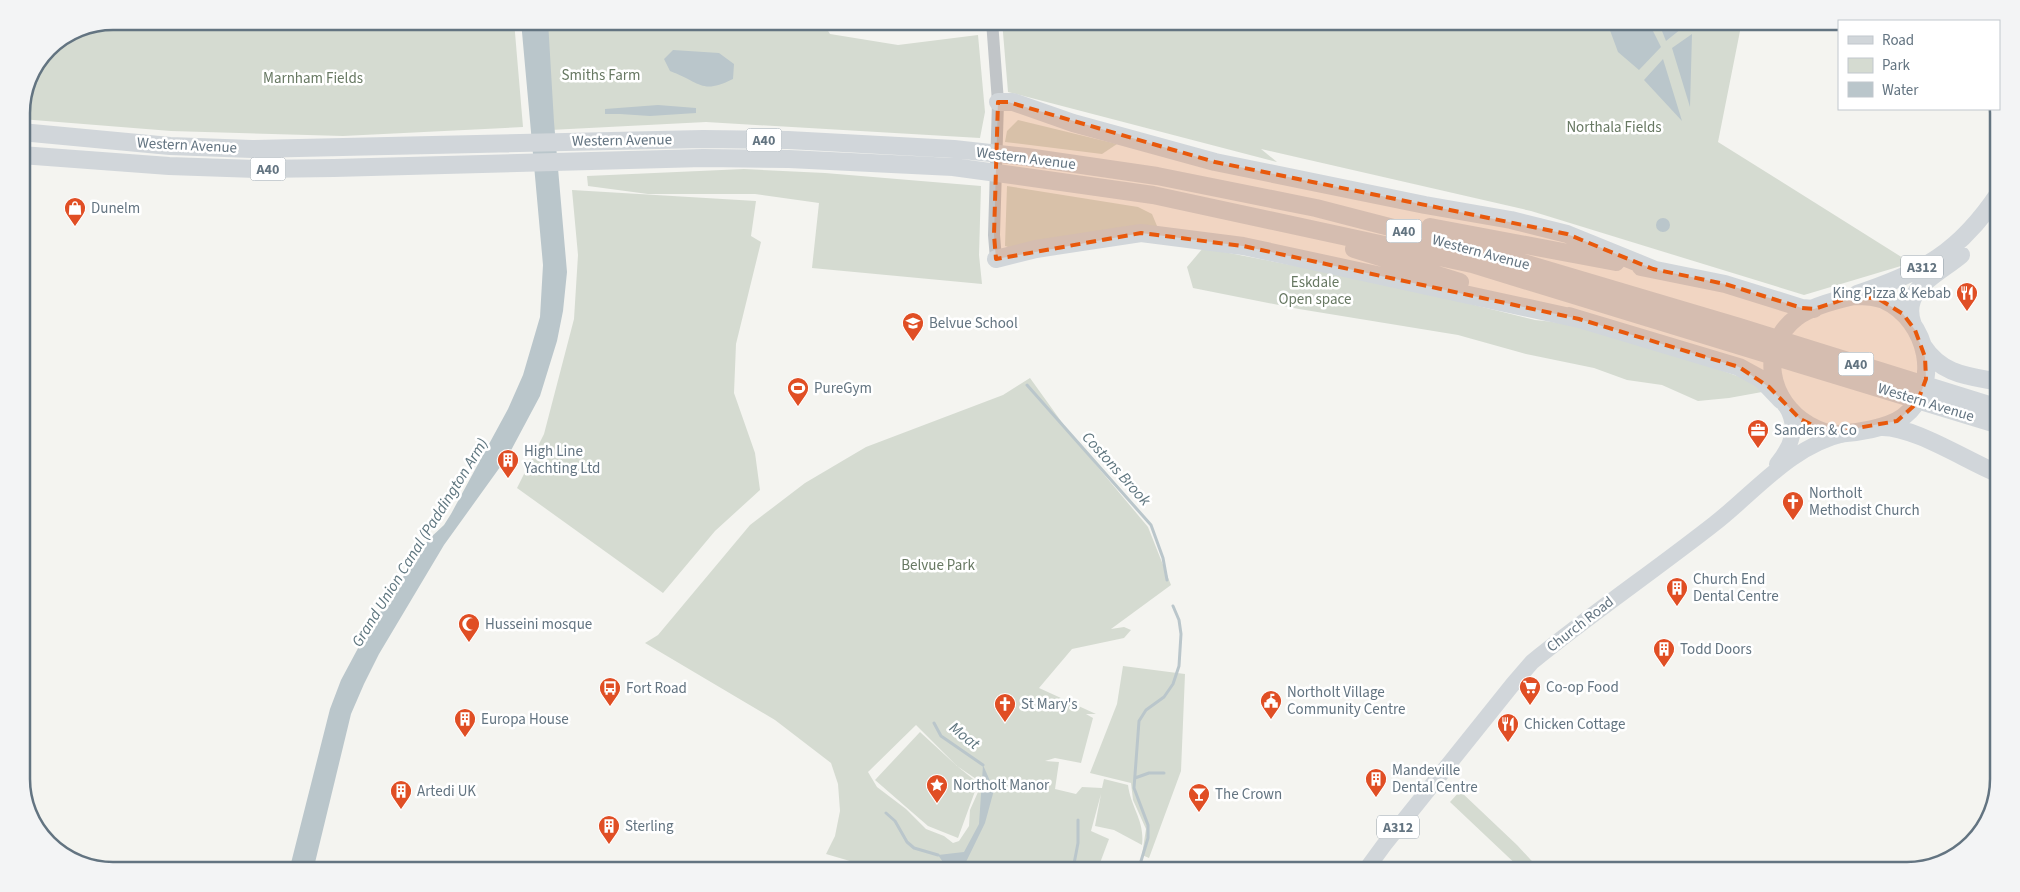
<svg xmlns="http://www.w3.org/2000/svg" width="2020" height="892" font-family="'Source Sans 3',sans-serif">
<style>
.green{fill:#d5dbd1;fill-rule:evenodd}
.water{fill:#bac6cb}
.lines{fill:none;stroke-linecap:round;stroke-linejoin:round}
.stream{stroke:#bac6cb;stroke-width:3}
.tertiary{stroke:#c1c5c8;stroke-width:12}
.primary{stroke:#d1d6da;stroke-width:16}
.trunk{stroke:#d1d6da;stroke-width:18}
.marked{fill:#e8590c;fill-opacity:0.2;stroke:#e8590c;stroke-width:4;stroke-dasharray:10 6;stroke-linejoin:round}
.labels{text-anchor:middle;stroke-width:5;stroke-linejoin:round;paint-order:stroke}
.shield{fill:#fff;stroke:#929ea7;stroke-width:1}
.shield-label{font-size:14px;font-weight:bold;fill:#637481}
.park-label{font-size:15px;fill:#677862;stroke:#fff}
.street-label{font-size:15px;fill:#637481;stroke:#fff}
.poi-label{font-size:15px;fill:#637481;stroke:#fff;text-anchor:start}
.water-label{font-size:16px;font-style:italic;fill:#5f767f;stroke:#fff}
.rim{fill:none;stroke:#637481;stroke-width:2.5}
</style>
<rect width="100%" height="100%" fill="#f4f4f0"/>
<!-- green -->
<path class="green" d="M 113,21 L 514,21 L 523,127 L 343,136 L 171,131 L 21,119 L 21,107 L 48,48 L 78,28 Z
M 544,21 L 822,21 L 830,34 L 898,45 L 978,35 L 985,112 L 980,138 L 706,122 L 550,130 Z
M 1002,21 L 1742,21 L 1718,142 L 1911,263 L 1804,295 L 1531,211 L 1261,149 L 1277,162 L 1008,92 Z
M 1018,120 L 1117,144 L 1102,154 L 1005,142 L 1007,131 Z
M 744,169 L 825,173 L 981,186 L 979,255 L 982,284 L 812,268 L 819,203 L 755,194 L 648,194 L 588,186 L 587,176 Z
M 1007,186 L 1138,207 L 1152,214 L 1157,226 L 1011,248 L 1005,246 Z
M 572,190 L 756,201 L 751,236 L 761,242 L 736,344 L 734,393 L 755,453 L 760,490 L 715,531 L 663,593 L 517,488 L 544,434 L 574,319 L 578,255 Z
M 1203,248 L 1385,283 L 1535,320 C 1610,327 1681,357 1752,381 L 1762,392 L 1729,398 L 1698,401 L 1662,385 L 1627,380 L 1594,368 L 1526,354 L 1458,335 L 1299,309 L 1193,288 L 1187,267 Z
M 1030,378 L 1071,435 L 1148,527 L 1171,585 L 1111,629 L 1124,627 L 1131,630 L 1124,638 L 1072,649 L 1039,688 L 1096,714 L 1086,714 L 1093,718 L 1081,763 L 1055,758 L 1045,761 L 1059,762 L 1055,789 L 1076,794 L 1082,787 L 1102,788 L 1104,779 L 1128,785 C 1131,808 1145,821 1142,845 L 1114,830 L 1095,826 L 1101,794 L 1091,831 L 1109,839 L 1097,871 L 884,871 L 826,854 L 835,836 L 840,811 L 838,784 L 831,763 L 775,720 L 645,643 L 658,635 L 750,525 L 805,483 L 866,447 L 1003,395 ZM 916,725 L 957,766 L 920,732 L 875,780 L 928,826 L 958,838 L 978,783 L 957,766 L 982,783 L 970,810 L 969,826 L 959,841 L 953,843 L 944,836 L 926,829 L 906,809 L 877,787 L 868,772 Z
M 1123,666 L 1185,674 L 1181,771 L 1149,858 L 1142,855 L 1146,829 L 1133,800 L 1131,783 L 1090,773 L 1117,704 Z
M 1460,791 L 1517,845 L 1541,871 L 1523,871 L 1450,802 Z"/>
<!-- water -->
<path class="water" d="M 521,21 L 548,21 L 554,122 L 567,272 L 563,311 L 557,341 L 540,396 L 508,456 L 444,545 L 379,654 L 364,684 L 351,714 L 313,871 L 289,871 L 330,709 L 341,680 L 364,637 L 405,574 L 428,540 L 444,525 L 451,514 L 508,409 L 523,375 L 540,317 L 543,265 Z
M 1611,21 L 1648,21 L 1661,47 L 1639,70 L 1618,52 L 1608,25 Z
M 1658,21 L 1685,21 L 1686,25 L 1666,41 Z
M 1692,34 L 1690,107 L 1672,48 Z
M 673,50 L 719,53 L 734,64 L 733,79 C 701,95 700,82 670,71 L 664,59 Z
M 1663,59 L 1682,121 L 1644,80 Z
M 658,105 L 696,108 L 696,113 L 650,116 L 620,114 L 605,114 L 605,109 Z
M1656 225a7 7 0 1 1 14 0a7 7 0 1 1-14 0Z
M 983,765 L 994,790 L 985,823 L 966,862 L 956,867 L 945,865 L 938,855 L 964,852 L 979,824 Z"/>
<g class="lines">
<!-- stream -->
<path class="stream" d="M 1027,385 L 1151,525 L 1163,558 L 1167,580
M 934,723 L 941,736 L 983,765
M 1135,778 L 1149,773 L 1164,773
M 886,813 L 895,821 L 907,842 L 914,848 L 938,855
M 1073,869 L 1078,843 L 1078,820
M 1138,871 L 1148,838 L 1148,825 L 1134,788 L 1139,721 L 1146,710 L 1164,697 L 1173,684 L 1179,666 L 1181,634 L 1179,620 L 1173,606"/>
<!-- tertiary -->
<path class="tertiary" d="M 992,21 L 998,102 L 994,235 L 996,259"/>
<!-- primary -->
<path class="primary" d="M 1777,464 C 1792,446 1799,427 1786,406
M 1365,871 L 1384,845 L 1513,684 L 1532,662 C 1591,614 1654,571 1714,524 C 1754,493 1791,446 1844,434"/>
<!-- trunk -->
<path class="trunk" d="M 998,102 L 1013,102 L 1073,123 L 1215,162 L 1425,205 L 1511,220 L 1567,234 L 1653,269
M 21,132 L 170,146 L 252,149 L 703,139 L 788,140 L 954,149 L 1027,157 L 1157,176 L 1316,208 L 1490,253 L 1739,327 L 1999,408
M 21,155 L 169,166 L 259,169 L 334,168 L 703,158 L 789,159 L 953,167 L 1026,177 L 1153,195 L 1472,264 L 1999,425
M 1430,227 L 1616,262
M 1354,249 L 1460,282
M 996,259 L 1036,249 L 1141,233 L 1243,246 L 1579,319
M 1641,267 L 1725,284 L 1802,308 L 1814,309
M 1857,294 C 1923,272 1959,253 1999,193
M 1854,296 C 1864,296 1874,296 1884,300 C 1928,320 1943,386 1903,417 C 1888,428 1856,433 1837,434 C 1827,434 1818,430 1809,425 C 1769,402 1757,348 1797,317 C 1812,306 1836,300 1854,296 Z
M 1569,316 L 1739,367 L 1761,379 L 1781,400
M 1913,325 C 1899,289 1939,274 1961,255
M 1923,346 C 1942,375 1968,376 1999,382
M 1880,427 C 1912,425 1967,461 1999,474"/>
</g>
<!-- marked area -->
<path class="marked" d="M 998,102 L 1008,102 L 1215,162 L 1567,234 L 1653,269 L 1725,284 L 1802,308 L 1814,309 L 1854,296 L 1879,299 L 1903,314 L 1915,330 L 1925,357 L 1926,379 L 1917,403 L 1897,421 L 1829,433 L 1800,419 L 1769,387 L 1739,367 L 1579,319 L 1243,246 L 1141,233 L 996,259 L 994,235 Z"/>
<!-- icons -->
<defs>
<g id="shop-pin" transform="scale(1.125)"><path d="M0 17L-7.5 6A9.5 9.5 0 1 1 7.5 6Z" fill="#e04e24" stroke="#fff"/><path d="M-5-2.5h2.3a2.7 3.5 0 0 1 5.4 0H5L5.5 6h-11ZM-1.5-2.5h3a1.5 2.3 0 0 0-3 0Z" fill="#fff"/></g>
<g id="restaurant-pin" transform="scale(1.125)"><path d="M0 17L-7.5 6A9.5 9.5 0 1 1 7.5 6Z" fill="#e04e24" stroke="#fff"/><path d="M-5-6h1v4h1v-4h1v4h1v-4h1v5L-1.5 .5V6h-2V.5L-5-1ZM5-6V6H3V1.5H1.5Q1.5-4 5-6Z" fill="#fff"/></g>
<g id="school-pin" transform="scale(1.125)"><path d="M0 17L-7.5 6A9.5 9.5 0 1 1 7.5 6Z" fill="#e04e24" stroke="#fff"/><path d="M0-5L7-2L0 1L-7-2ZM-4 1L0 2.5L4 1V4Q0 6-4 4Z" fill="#fff"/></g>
<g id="stadium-pin" transform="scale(1.125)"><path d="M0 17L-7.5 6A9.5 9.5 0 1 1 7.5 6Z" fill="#e04e24" stroke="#fff"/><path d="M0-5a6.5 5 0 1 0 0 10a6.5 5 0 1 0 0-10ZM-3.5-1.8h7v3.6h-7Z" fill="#fff"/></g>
<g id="office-pin" transform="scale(1.125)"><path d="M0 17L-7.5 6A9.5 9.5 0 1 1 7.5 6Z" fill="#e04e24" stroke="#fff"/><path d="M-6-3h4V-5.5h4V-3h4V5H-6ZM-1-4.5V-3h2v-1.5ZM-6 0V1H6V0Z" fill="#fff"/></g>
<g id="building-pin" transform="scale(1.125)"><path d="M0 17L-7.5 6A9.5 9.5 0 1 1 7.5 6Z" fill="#e04e24" stroke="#fff"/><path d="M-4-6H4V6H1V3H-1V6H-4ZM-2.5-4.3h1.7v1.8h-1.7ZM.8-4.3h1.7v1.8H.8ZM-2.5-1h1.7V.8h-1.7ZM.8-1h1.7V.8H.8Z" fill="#fff"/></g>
<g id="church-pin" transform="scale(1.125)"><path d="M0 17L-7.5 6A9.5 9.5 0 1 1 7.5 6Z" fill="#e04e24" stroke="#fff"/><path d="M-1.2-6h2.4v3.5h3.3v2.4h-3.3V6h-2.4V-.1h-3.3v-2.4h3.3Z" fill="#fff"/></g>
<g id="mosque-pin" transform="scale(1.125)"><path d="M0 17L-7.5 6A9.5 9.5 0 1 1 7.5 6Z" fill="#e04e24" stroke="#fff"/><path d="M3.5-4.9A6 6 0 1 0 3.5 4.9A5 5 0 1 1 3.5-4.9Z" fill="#fff"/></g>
<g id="supermarket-pin" transform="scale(1.125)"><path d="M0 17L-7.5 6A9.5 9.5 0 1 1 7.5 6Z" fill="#e04e24" stroke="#fff"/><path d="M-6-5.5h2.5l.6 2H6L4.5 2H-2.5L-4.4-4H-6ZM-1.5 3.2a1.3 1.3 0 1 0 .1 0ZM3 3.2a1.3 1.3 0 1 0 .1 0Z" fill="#fff"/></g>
<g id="bus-pin" transform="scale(1.125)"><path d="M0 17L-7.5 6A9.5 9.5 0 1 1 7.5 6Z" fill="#e04e24" stroke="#fff"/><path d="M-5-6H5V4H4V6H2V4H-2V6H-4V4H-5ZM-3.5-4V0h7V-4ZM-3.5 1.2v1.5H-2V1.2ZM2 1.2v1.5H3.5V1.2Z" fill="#fff"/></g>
<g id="civic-pin" transform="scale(1.125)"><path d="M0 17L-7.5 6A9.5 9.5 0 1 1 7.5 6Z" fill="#e04e24" stroke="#fff"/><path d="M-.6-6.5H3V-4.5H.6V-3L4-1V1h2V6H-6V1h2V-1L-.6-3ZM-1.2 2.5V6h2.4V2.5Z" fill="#fff"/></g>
<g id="sight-pin" transform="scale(1.125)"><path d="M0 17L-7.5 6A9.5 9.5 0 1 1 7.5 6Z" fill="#e04e24" stroke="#fff"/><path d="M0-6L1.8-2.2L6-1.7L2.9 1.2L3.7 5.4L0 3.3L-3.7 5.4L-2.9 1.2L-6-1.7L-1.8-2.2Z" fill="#fff"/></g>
<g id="bar-pin" transform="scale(1.125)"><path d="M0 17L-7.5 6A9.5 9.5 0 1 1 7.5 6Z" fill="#e04e24" stroke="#fff"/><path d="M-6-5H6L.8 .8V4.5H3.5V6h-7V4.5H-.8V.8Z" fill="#fff"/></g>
</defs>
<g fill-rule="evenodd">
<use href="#shop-pin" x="75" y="208"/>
<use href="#restaurant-pin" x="1967" y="293"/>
<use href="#school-pin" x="913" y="323"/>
<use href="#stadium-pin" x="798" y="388"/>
<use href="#office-pin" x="1758" y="430"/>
<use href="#building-pin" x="508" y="460"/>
<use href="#church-pin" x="1793" y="502"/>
<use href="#building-pin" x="1677" y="588"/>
<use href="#mosque-pin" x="469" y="624"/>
<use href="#building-pin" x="1664" y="649"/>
<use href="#supermarket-pin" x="1530" y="687"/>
<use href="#bus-pin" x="610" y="688"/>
<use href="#civic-pin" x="1271" y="701"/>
<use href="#church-pin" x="1005" y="704"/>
<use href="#building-pin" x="465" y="719"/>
<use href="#restaurant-pin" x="1508" y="724"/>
<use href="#building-pin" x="1376" y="779"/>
<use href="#sight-pin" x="937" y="785"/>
<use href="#building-pin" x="401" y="791"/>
<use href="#bar-pin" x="1199" y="794"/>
<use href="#building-pin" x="609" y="826"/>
</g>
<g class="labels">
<!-- shield labels -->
<g class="shield">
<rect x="746.5" y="128.5" width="35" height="23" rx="4"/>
<rect x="250.5" y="157.5" width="35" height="23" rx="4"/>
<rect x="1386.5" y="219.5" width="35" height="23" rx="4"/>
<rect x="1901" y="255.5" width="42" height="23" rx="4"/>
<rect x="1838.5" y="352.5" width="35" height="23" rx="4"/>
<rect x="1377" y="815.5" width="42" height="23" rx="4"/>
</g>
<g class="shield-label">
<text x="764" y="145">A40</text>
<text x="268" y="174">A40</text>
<text x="1404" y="236">A40</text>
<text x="1922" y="272">A312</text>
<text x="1856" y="369">A40</text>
<text x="1398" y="832">A312</text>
</g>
<!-- park labels -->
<g class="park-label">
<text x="601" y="80">Smiths Farm</text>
<text x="313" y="83">Marnham Fields</text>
<text x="1614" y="132">Northala Fields</text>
<text x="1315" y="287">Eskdale<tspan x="1315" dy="17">Open space</tspan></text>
<text x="938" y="570">Belvue Park</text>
</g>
<!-- street labels -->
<g class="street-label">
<text transform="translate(622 140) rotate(-1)" y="5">Western Avenue</text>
<text transform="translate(187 145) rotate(3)" y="5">Western Avenue</text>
<text transform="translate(1026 158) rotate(7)" y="5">Western Avenue</text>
<text transform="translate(1481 252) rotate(15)" y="5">Western Avenue</text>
<text transform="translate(1926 402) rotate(17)" y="5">Western Avenue</text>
<text transform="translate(1580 624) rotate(-38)" y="5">Church Road</text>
</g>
<!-- poi labels -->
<g class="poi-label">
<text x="91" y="213">Dunelm</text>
<text x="1951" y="298" text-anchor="end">King Pizza &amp; Kebab</text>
<text x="929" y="328">Belvue School</text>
<text x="814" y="393">PureGym</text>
<text x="1774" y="435">Sanders &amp; Co</text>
<text x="524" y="456">High Line<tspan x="524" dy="17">Yachting Ltd</tspan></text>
<text x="1809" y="498">Northolt<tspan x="1809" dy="17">Methodist Church</tspan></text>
<text x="1693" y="584">Church End<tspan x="1693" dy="17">Dental Centre</tspan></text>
<text x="485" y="629">Husseini mosque</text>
<text x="1680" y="654">Todd Doors</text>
<text x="1546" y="692">Co-op Food</text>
<text x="626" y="693">Fort Road</text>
<text x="1287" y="697">Northolt Village<tspan x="1287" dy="17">Community Centre</tspan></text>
<text x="1021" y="709">St Mary's</text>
<text x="481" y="724">Europa House</text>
<text x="1524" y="729">Chicken Cottage</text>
<text x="1392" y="775">Mandeville<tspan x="1392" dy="17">Dental Centre</tspan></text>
<text x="953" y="790">Northolt Manor</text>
<text x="417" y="796">Artedi UK</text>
<text x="1215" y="799">The Crown</text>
<text x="625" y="831">Sterling</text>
</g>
<!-- water labels -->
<g class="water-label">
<text transform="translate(1117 468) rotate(48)" y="6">Costons Brook</text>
<text transform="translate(419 542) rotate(-58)" y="6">Grand Union Canal (Paddington Arm)</text>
<text transform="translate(965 735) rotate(38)" y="6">Moat</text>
</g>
</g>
<!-- crop -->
<path d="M0 0H2020V892H0ZM113 30H1907A83 83 0 0 1 1990 113V779A83 83 0 0 1 1907 862H113A83 83 0 0 1 30 779V113A83 83 0 0 1 113 30Z" fill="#f3f4f5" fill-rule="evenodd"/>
<path class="rim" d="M113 30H1907A83 83 0 0 1 1990 113V779A83 83 0 0 1 1907 862H113A83 83 0 0 1 30 779V113A83 83 0 0 1 113 30Z"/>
<!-- legend -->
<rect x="1838" y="20" width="162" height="90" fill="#ffffff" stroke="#c1c7cd"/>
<rect x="1848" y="36" width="25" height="8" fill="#d1d6da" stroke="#c1c7cd"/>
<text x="1882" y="45" font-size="15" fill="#637481">Road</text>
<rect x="1848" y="58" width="25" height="15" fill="#d5dbd1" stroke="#c1c7cd"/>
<text x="1882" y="70" font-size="15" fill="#637481">Park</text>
<rect x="1848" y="82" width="25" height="15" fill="#bac6cb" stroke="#c1c7cd"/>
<text x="1882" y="95" font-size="15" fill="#637481">Water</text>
</svg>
